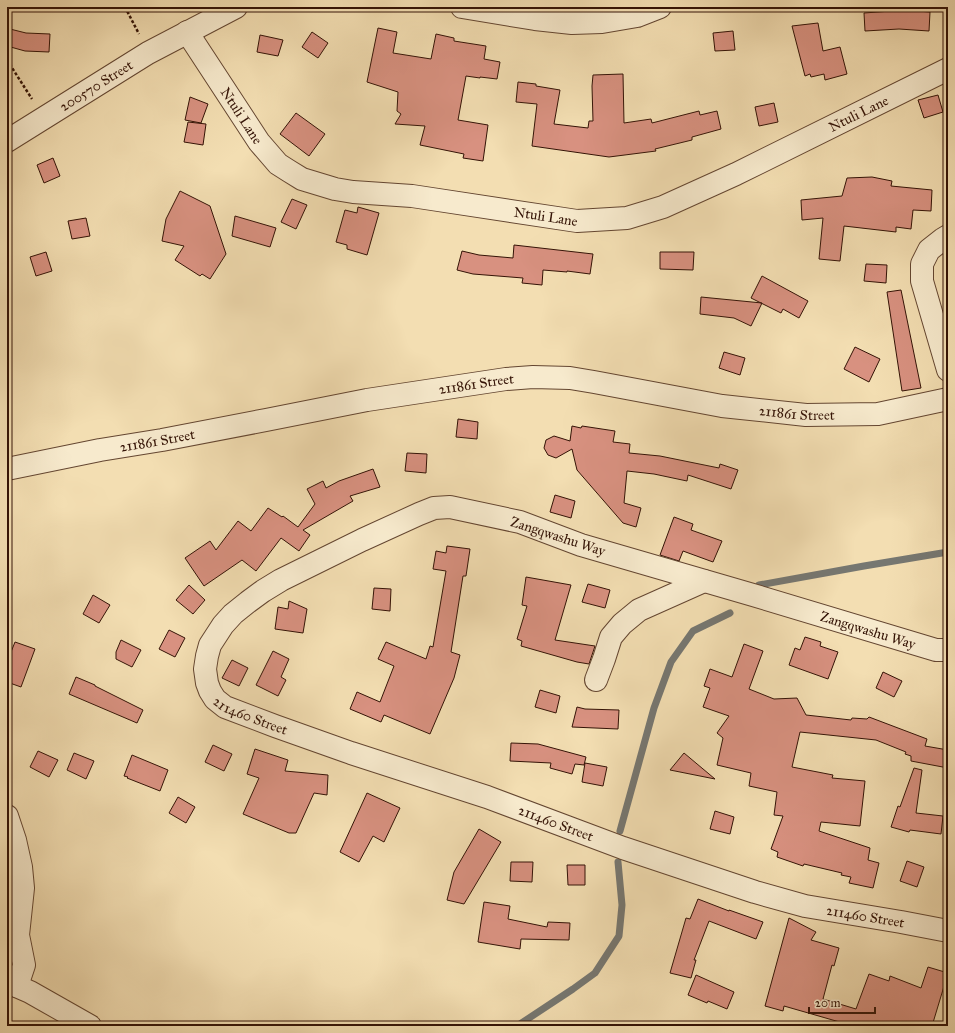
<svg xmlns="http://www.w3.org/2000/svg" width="955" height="1033" font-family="'IM FELL Great Primer',serif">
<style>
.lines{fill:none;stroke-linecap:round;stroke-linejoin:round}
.stream{stroke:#767771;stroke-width:7}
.building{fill:#d89180;stroke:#341306}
.minor-casing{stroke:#644631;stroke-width:24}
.path{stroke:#341306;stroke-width:2.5;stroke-dasharray:3 2;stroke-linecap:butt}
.minor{stroke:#f7eacd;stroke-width:22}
.labels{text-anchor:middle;stroke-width:3;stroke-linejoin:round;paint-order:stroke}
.street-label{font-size:14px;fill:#341306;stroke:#f7eacd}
</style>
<rect width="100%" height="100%" fill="#f3deb2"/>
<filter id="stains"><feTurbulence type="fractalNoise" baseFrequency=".005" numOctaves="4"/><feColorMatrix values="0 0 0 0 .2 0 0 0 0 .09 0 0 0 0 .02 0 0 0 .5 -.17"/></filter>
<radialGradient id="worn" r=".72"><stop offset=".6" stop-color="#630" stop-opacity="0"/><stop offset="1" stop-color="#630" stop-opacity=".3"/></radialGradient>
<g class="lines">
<!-- stream -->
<path class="stream" d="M 759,585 L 864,566 L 948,552
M 620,831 L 654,708 L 671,662 L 693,631 L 730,613
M 517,1026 L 573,989 L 595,973 L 619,936 L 622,905 L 618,862"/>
</g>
<!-- building -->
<path class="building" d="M 905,10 L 930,12 L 929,31 L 899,29 L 865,31 L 864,13 Z
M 818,23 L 823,51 L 840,47 L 847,74 L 825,80 L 824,74 L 811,77 L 810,74 L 805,76 L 792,26 Z
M 378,28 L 397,32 L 393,53 L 431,59 L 436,34 L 454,38 L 454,41 L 486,46 L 484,59 L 500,62 L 497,79 L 480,77 L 480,78 L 466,76 L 458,120 L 488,125 L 483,161 L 463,158 L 464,154 L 420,145 L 425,126 L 395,124 L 401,114 L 397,111 L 398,92 L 367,82 Z
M 10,29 L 26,33 L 50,34 L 49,52 L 25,51 L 7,46 L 7,41 Z
M 733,31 L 735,50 L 715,51 L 713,33 Z
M 312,32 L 328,43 L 318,58 L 302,47 Z
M 260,35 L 283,40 L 278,56 L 257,52 Z
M 623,74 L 624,123 L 651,119 L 652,123 L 699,111 L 700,115 L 717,111 L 721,129 L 692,137 L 692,140 L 655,149 L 656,151 L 609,157 L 532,146 L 537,104 L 516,102 L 518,82 L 536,84 L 536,86 L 560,90 L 554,124 L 588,128 L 589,121 L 593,121 L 592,86 L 593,75 Z
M 938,95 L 943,112 L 924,118 L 918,100 Z
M 190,97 L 208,104 L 201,123 L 185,120 Z
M 774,103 L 778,122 L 759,126 L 755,107 Z
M 296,113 L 325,134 L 309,156 L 280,134 Z
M 188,122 L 206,124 L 203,145 L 184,142 Z
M 53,158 L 60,176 L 44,183 L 37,165 Z
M 872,177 L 892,181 L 891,186 L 932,190 L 931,211 L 913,210 L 911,229 L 896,227 L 896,232 L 844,226 L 840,261 L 819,259 L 823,218 L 802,220 L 801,200 L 842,196 L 847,178 Z
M 180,191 L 210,206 L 226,254 L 210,279 L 202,274 L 200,276 L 175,260 L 184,246 L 162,241 L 166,219 Z
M 292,199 L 307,205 L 296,229 L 281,222 Z
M 358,207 L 379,213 L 367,255 L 347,249 L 347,245 L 336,242 L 345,210 L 357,213 Z
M 235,216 L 276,228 L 270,247 L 232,236 Z
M 86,218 L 90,236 L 72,239 L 68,221 Z
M 514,245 L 593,254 L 590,274 L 567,271 L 567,272 L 543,270 L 542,285 L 522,283 L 523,278 L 473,274 L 457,270 L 462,251 L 479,255 L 513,258 Z
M 46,252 L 52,271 L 36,276 L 30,257 Z
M 660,252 L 694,252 L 693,270 L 660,269 Z
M 866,264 L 887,265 L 886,283 L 864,281 Z
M 762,276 L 808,301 L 799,318 L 783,309 L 781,313 L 751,298 Z
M 901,290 L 921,388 L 902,391 L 887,292 Z
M 701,297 L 762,303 L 751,326 L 734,318 L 700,314 Z
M 855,347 L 880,359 L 869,382 L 844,369 Z
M 724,352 L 745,358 L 740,375 L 719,368 Z
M 458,419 L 478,422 L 477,439 L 456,437 Z
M 572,426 L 581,428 L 582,426 L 615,431 L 613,442 L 630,444 L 629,453 L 660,456 L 719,468 L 720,464 L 738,470 L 731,489 L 688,475 L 687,481 L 654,474 L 627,471 L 624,503 L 641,508 L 636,527 L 623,523 L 577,470 L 572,449 L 556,458 L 548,455 L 544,448 L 546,440 L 554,436 L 570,441 Z
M 407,453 L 427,454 L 426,473 L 405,471 Z
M 373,469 L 380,487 L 350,496 L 353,501 L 303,530 L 310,535 L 299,551 L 281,538 L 256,571 L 242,560 L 204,586 L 185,558 L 210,541 L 216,550 L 238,521 L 251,531 L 268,508 L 282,517 L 283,516 L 298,527 L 315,504 L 307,489 L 323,481 L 326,488 L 339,481 Z
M 555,495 L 575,501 L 571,518 L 550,512 Z
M 674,517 L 693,524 L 691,530 L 722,541 L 713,562 L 683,551 L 679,561 L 660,555 Z
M 447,546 L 470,549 L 466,576 L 463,576 L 451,652 L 460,655 L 454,678 L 430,734 L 384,715 L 381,722 L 350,709 L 357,692 L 380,702 L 394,666 L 378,659 L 386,642 L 426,659 L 430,646 L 433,647 L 446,571 L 433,569 L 436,551 L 446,553 Z
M 526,577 L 571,585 L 555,640 L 595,646 L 589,664 L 577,662 L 521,646 L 522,641 L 517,639 L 527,606 L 522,605 Z
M 588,584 L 610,590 L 605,608 L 582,602 Z
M 189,585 L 205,600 L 193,614 L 176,600 Z
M 374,588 L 391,589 L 390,611 L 372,609 Z
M 93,595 L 110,605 L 99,623 L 83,614 Z
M 289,601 L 307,609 L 303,633 L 275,629 L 278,607 L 288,609 Z
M 169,630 L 185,638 L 175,657 L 159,649 Z
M 805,637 L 821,642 L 820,646 L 838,652 L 828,679 L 789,665 L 795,648 L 800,650 Z
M 121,640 L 141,650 L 132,667 L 116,659 L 116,652 Z
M 15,642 L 35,649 L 21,687 L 7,682 L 7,662 Z
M 744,644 L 763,651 L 749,689 L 774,699 L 797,698 L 806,715 L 851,720 L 852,718 L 867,719 L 869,717 L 927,739 L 925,746 L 948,750 L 948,768 L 911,761 L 911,756 L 905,754 L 906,752 L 876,740 L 800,732 L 792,767 L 833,775 L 832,778 L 865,781 L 860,826 L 821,822 L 819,831 L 870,848 L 868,860 L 879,863 L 873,888 L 849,883 L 851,877 L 841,875 L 842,873 L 804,864 L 803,866 L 777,857 L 778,852 L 771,849 L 783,816 L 774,815 L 777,792 L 749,786 L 751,773 L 717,765 L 723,738 L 717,733 L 729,716 L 703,707 L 710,688 L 704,686 L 710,669 L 732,677 Z
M 273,651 L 289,659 L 281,677 L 286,680 L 278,696 L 256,685 Z
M 232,660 L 248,668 L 239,686 L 222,678 Z
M 883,672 L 902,681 L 894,697 L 876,688 Z
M 76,677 L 95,685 L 95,686 L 143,710 L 137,723 L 69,694 Z
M 540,690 L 560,696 L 556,713 L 535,707 Z
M 577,707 L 585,709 L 619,710 L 618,729 L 572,727 Z
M 511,743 L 538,744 L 586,757 L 584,765 L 575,764 L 572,774 L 550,768 L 551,763 L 510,761 Z
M 213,745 L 232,754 L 224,771 L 205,762 Z
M 255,749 L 288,760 L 285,771 L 328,775 L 327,795 L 314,793 L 296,833 L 289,833 L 243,814 L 259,778 L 247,774 Z
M 38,751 L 58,760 L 49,777 L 30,767 Z
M 74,753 L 94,761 L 86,779 L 67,770 Z
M 684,753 L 715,779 L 670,770 Z
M 132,755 L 168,770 L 160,791 L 127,778 L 128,777 L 124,776 Z
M 585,763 L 607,767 L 603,786 L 582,782 Z
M 914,768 L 922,770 L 916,813 L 943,816 L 941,834 L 910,830 L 909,832 L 891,827 L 898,806 L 900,807 Z
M 367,793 L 400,808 L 384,842 L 373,836 L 359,862 L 340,852 Z
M 178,797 L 195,807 L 186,823 L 169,813 Z
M 715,811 L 734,817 L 730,834 L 710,829 Z
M 479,829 L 501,842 L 464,904 L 447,900 L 454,872 Z
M 907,861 L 924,867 L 917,887 L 900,881 Z
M 511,862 L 533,862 L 532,882 L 510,881 Z
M 567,865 L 585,865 L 585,885 L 568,885 Z
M 698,899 L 729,911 L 729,910 L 763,922 L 756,939 L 709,921 L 694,960 L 696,960 L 691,978 L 670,973 L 686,918 L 690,919 Z
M 484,902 L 510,906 L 508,919 L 547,927 L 548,922 L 570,923 L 569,940 L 521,939 L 520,949 L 478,942 Z
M 789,918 L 816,932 L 811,940 L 839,948 L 834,966 L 832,965 L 823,999 L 856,1009 L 869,974 L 889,981 L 890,976 L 921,988 L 928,967 L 948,973 L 932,1026 L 849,1026 L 850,1025 L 784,1006 L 783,1011 L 765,1006 Z
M 696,975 L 734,992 L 727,1009 L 708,1001 L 707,1003 L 688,995 Z"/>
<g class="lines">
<!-- minor casing -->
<g class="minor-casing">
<g id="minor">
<path d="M 462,7 L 535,19 L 572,23 L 602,22 L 637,16 L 660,7"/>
<path id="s1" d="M 187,32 L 259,142 L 278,164 L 289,171 L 302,179 L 335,189 L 353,192 L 412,196 L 577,221 L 627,218 L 663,207 L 736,174 L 948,69"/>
<path id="s2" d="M 7,141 L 148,53 L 236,7"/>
<path d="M 948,236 L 943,239 L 929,250 L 922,264 L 922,281 L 948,370"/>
<path id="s3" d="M 7,469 L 100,450 L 162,440 L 266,420 L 367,400 L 506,379 L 533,377 L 570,378 L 594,382 L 722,406 L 806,415 L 878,414 L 948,399"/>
<path id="s4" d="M 948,650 L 936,650 L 753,595 L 581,545 L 520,522 L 450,507 L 434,508 L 419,514 L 362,540 L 281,580 L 263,591 L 248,602 L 233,614 L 223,625 L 210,645 L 207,656 L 205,669 L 207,683 L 210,691 L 215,699 L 225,707 L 275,726 L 351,753 L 487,797 L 623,848 L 755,892 L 805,906 L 901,922 L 948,931"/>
<path d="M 596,680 L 604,659 L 611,637 L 622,624 L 639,610 L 704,581"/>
<path d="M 7,816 L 15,840 L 21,867 L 23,888 L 18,935 L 24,965 L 17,986"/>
<path d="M 7,982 L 30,992 L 90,1026"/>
</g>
</g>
<!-- path -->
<path class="path" d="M 125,7 L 139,34
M 7,60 L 32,99"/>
<!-- minor -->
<use href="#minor" class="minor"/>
</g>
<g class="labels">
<!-- street labels -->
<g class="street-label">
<text dy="5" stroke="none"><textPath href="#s2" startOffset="105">200570 Street</textPath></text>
<text dy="5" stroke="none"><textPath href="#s1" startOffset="772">Ntuli Lane</textPath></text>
<text dy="5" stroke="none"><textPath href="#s1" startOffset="100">Ntuli Lane</textPath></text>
<text dy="5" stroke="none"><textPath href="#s1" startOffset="436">Ntuli Lane</textPath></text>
<text dy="5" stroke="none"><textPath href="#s3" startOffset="477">211861 Street</textPath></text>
<text dy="5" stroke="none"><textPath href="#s3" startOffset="801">211861 Street</textPath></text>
<text dy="5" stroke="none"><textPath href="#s3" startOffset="153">211861 Street</textPath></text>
<text transform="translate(558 536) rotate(18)" y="5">Zangqwashu Way</text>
<text transform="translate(868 630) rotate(17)" y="5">Zangqwashu Way</text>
<text dy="5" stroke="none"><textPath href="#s4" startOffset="898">211460 Street</textPath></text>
<text dy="5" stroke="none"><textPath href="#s4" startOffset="1222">211460 Street</textPath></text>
<text dy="5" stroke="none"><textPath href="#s4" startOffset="1546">211460 Street</textPath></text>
</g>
</g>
<!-- margin -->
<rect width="955" height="1033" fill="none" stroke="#f3deb2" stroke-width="24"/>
<rect x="8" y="8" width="939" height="1017" fill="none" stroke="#341306" stroke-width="2"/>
<rect x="12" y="12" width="931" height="1009" fill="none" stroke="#341306"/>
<!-- scale -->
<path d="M809 1007v6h66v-6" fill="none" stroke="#341306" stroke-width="2"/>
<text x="815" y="1007" font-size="12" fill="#341306" stroke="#f7eacd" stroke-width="3" paint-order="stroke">20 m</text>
<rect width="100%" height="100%" filter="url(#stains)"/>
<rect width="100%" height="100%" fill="url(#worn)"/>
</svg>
